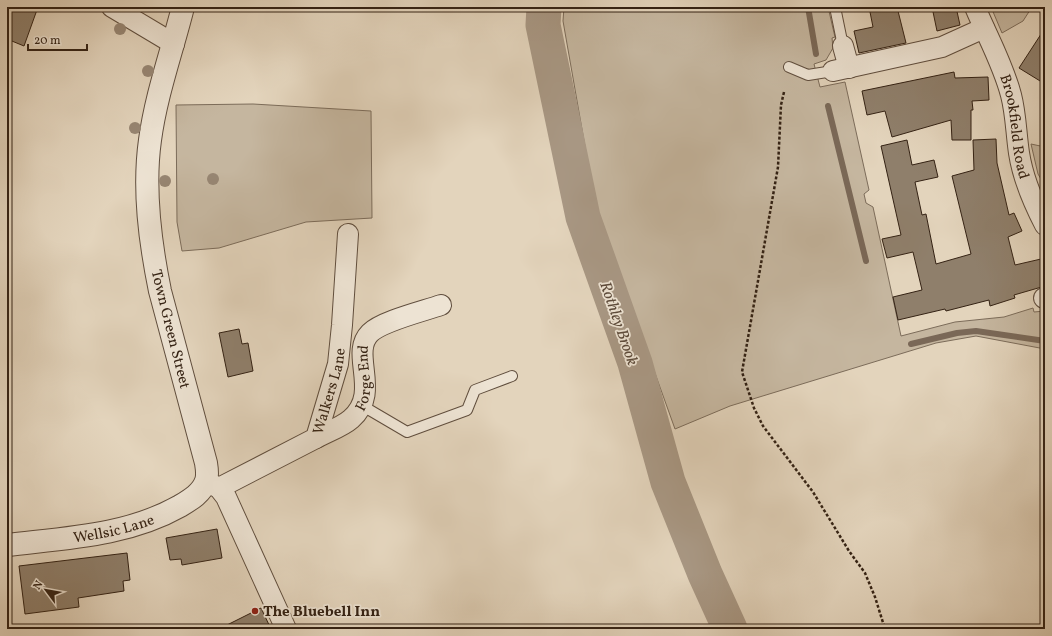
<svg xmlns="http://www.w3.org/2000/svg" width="1052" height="636" font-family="Vollkorn,serif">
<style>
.green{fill:#c5b69f;stroke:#7c6c5a}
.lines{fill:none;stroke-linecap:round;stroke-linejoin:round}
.stream{stroke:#7a6857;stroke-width:6}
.river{stroke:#a89783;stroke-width:35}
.building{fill:#8f7f6b;stroke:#342214}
.service-casing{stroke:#604e3e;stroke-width:12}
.minor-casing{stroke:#604e3e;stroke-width:22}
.tertiary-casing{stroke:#604e3e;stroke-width:24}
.path{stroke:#342214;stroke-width:2.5;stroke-dasharray:3 2;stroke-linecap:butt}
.service{stroke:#ede3d3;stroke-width:10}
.minor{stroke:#ede3d3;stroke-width:20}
.tertiary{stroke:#ede3d3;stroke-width:22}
.tree{fill:#978673}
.poi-dot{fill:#8f2418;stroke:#ede3d3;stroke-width:1.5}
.labels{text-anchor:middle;stroke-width:3.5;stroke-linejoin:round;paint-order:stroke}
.street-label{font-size:15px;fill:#342214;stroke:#ede3d3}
.poi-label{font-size:15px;font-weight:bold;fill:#342214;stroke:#ede3d3;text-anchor:start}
.water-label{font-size:16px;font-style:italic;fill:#5d4b3b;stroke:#ede3d3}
</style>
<rect width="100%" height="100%" fill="#e3d4bc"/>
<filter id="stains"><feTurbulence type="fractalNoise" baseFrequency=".005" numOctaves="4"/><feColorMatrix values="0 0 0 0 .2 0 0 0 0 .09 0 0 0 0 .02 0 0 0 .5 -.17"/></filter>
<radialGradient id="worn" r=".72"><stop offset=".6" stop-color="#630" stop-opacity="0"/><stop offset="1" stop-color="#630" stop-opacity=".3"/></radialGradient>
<!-- green -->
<path class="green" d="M 564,7 L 828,7 L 835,37 L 832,38 L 833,48 L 826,60 L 814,64 L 820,87 L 845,82 L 869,190 L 864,194 L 866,203 L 873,207 L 901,336 L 955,322 L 1004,317 L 1033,308 L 1034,312 L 1045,311 L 1045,349 L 976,336 L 936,343 L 730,406 L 675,429 L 596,209 L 563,21 Z
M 991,7 L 1032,7 L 1023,21 L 1002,33 Z
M 253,104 L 371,111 L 372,218 L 306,222 L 219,248 L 182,251 L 177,222 L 176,105 Z
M 1031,144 L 1045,147 L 1045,186 L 1038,174 Z"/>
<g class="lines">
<!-- stream -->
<path class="stream" d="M 808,7 L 816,54
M 828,106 L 866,261
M 911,344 L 957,333 L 976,331 L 1045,341"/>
<!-- river -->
<path class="river" d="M 544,7 L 543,25 L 583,217 L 635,363 L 668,482 L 705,574 L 730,629"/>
</g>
<!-- building -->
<path class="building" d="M 7,7 L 38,7 L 24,46 L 7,39 Z
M 869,7 L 897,7 L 906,43 L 859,53 L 854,31 L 873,27 Z
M 932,7 L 956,7 L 960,25 L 937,31 Z
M 1045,28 L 1045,84 L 1019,68 Z
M 954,72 L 955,78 L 988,77 L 989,100 L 972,101 L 973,110 L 971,110 L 971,140 L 952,140 L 951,120 L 892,137 L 885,111 L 867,115 L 862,91 Z
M 996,139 L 997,163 L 1009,215 L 1014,213 L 1022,231 L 1008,237 L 1015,265 L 1041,259 L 1045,275 L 1045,286 L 1014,295 L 1015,298 L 990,306 L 989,300 L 946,311 L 945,309 L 898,320 L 893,297 L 922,290 L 913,252 L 887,258 L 882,239 L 901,235 L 881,146 L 907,140 L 912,165 L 934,160 L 938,177 L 915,182 L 922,215 L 926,214 L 936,264 L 971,254 L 952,176 L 974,170 L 973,140 Z
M 239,329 L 242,344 L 248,343 L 253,371 L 228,377 L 219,333 Z
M 217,529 L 222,558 L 182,565 L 181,559 L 170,560 L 166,538 Z
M 127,553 L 130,580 L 123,581 L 124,591 L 78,598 L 79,607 L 25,614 L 19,566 Z
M 261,608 L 271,629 L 219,629 Z"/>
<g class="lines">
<!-- service casing -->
<g class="service-casing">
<path id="service" d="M 835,7 L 843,46
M 789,67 L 808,75 L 833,71
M 361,405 L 407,432 L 467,410 L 475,390 L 512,376"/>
</g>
<!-- minor casing -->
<g class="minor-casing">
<g id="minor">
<path d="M 112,7 L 174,44"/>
<path id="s1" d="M 975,7 C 987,36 1003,64 1011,95 C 1016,114 1016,133 1019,153 C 1023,179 1033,202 1045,225"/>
<path d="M 843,46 L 849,68"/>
<path d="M 833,71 L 942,47 L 984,28"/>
<path d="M 1044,298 L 1045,298"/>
<path id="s2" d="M 316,438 C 327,432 342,427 351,419 C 382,392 349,354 370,333 C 382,321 424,311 441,305"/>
<path d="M 207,482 L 219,488 L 226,497 L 286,629"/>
<path id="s3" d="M 219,488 L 316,438 L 338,364 L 342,325 L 348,234"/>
</g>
</g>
<!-- tertiary casing -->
<g class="tertiary-casing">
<g id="tertiary">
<path id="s4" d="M 7,545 C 66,538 127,536 180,506 C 190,500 202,493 206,481 C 208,475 207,469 206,463 L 160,291 C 150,242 143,190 150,140 C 156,95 172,51 183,7"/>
</g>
</g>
<!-- path -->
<path class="path" d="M 784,92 L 781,105 L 778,167 L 742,372 L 754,408 L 763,426 L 813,492 L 849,551 L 865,573 L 875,597 L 885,629"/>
<!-- service -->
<use href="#service" class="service"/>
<!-- minor -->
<use href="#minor" class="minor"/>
<!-- tertiary -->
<use href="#tertiary" class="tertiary"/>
</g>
<!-- trees -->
<g class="tree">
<circle cx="120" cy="29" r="6"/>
<circle cx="148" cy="71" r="6"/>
<circle cx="135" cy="128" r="6"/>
<circle cx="213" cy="179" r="6"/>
<circle cx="165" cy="181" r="6"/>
</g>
<!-- markers -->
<circle class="poi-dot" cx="255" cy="611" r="4"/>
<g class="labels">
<!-- street labels -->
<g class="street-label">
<text dy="5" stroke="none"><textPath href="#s1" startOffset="127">Brookfield Road</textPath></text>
<text transform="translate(171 329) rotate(76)" y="5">Town Green Street</text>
<text dy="5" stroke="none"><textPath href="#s2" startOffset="85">Forge End</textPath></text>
<text dy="5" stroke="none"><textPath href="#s3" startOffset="158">Walkers Lane</textPath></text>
<text dy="5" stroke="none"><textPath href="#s4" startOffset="108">Wellsic Lane</textPath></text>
</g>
<!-- poi labels -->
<g class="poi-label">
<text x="263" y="616">The Bluebell Inn</text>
</g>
<!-- water labels -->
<g class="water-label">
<text transform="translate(620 323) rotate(71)" y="6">Rothley Brook</text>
</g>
</g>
<!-- margin -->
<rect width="1052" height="636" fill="none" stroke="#e3d4bc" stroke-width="24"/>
<rect x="8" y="8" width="1036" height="620" fill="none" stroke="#342214" stroke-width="2"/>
<rect x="12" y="12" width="1028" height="612" fill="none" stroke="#342214"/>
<!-- north arrow -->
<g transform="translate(46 590) rotate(302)" stroke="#ede3d3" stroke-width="3" paint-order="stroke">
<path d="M0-3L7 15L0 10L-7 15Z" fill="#342214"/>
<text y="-6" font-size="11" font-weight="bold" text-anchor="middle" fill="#342214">N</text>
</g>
<!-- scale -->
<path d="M28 44v6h59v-6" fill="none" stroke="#342214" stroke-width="2"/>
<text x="34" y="44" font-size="12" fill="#342214" stroke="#ede3d3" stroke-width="3" paint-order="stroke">20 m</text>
<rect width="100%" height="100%" filter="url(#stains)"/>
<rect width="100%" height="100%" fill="url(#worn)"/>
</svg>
